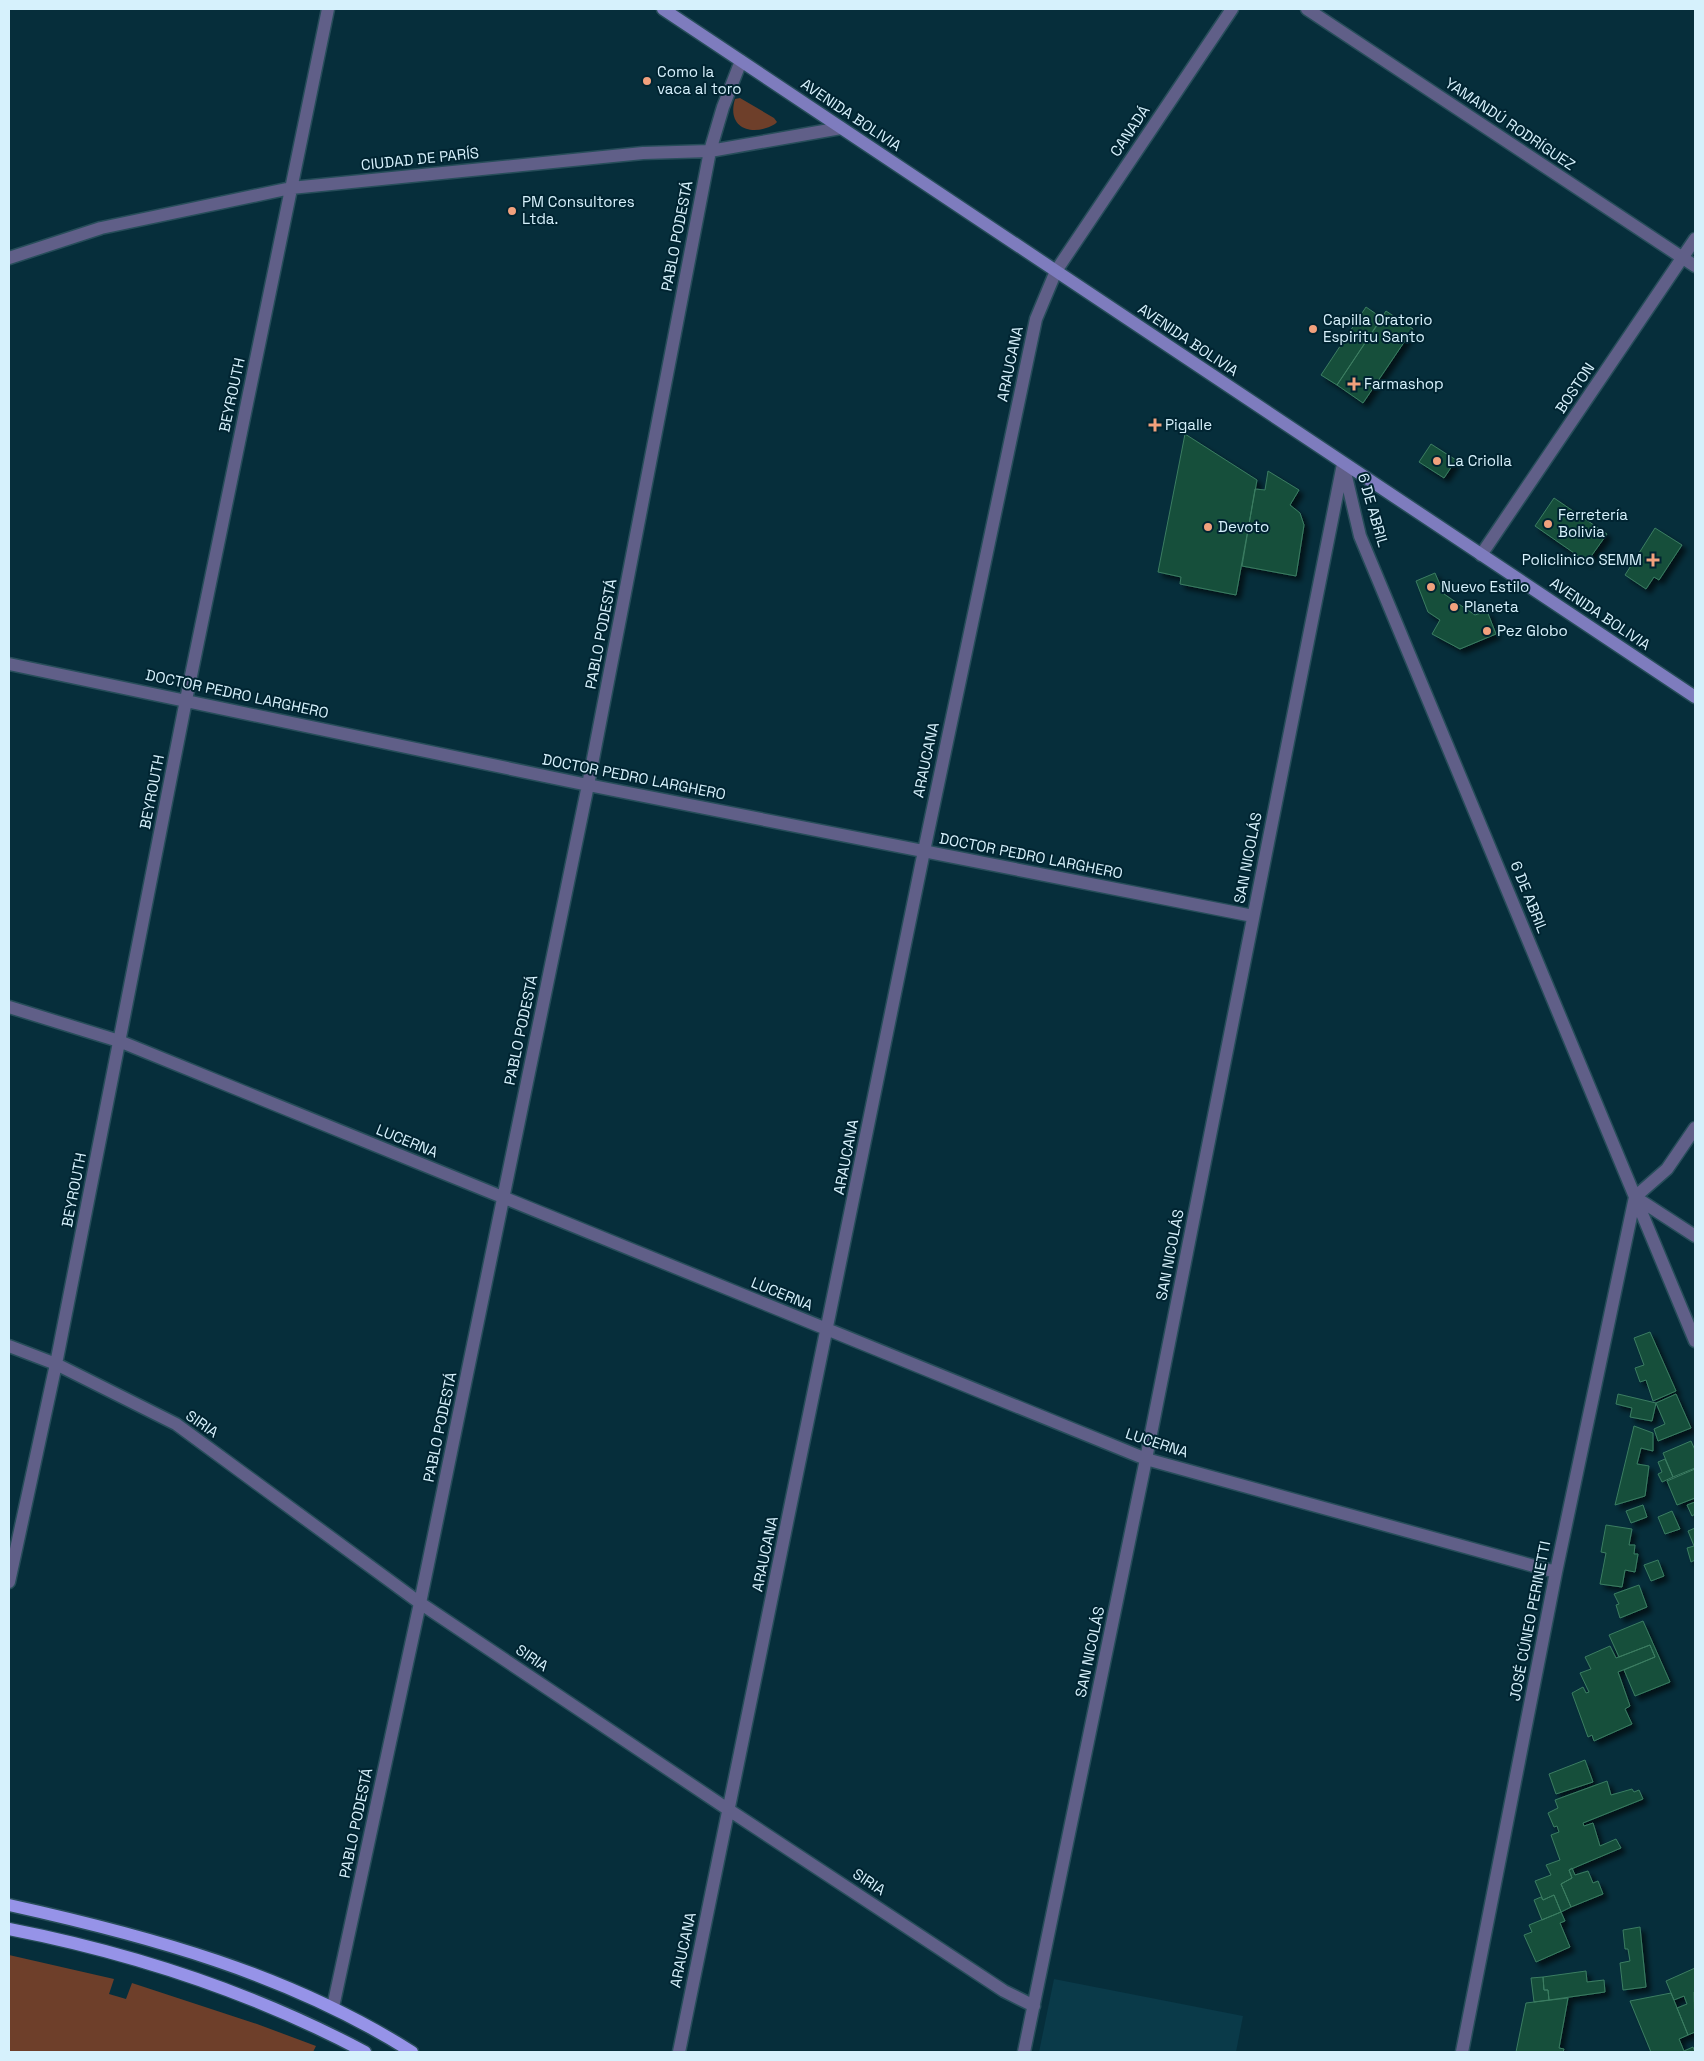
<svg xmlns="http://www.w3.org/2000/svg" width="1704" height="2061" font-family="'Space Grotesk',sans-serif">
<style>
.built{fill:#0a3a49}
.green{fill:#6e3f2a}
.building{fill:#174f3a;stroke:#3b7d62;filter:url(#shadow)}
.lines{fill:none;stroke-linecap:round;stroke-linejoin:round}
.street-casing{stroke:#274d5a;stroke-width:15}
.secondary-casing{stroke:#274d5a;stroke-width:15}
.primary-casing{stroke:#274d5a;stroke-width:15}
.street{stroke:#605f88;stroke-width:12}
.secondary{stroke:#7e7cbe;stroke-width:12}
.primary{stroke:#9693e8;stroke-width:12}
.poi-dot{fill:#f1a17d;stroke:#002431;stroke-width:2}
.labels{text-anchor:middle;stroke-width:4;stroke-linejoin:round;paint-order:stroke}
.poi-label{font-size:15px;fill:#d6f1fc;stroke:#002431;text-anchor:start}
.street-label{font-size:15px;fill:#d6f1fc;stroke:#002431}
</style>
<defs>
<filter id="shadow"><feDropShadow dx="4.5" dy="4.5" stdDeviation="2.5" flood-color="#0009"/></filter>
</defs>
<rect width="100%" height="100%" fill="#062e3b"/>
<!-- built -->
<path class="built" d="M 1054,1979 L 1243,2016 L 1236,2052 L 1039,2052 Z"/>
<!-- green -->
<path class="green" d="M 740,98 L 774,118 L 777,122 L 775,124 C 753,137 726,129 735,99 Z
M 9,1955 L 114,1979 L 109,1994 L 126,1999 L 132,1983 L 257,2024 L 316,2046 L 313,2052 L 9,2052 Z"/>
<!-- building -->
<path class="building" d="M 1366,307 L 1382,318 L 1337,385 L 1321,375 Z
M 1386,311 L 1413,329 L 1363,403 L 1337,385 Z
M 1185,434 L 1257,480 L 1236,595 L 1180,584 L 1181,577 L 1158,572 Z
M 1431,444 L 1456,460 L 1444,478 L 1419,462 Z
M 1268,471 L 1299,490 L 1290,505 L 1300,513 L 1304,525 L 1296,576 L 1242,566 L 1255,489 L 1265,490 Z
M 1554,498 L 1607,534 L 1587,562 L 1535,526 Z
M 1655,528 L 1682,545 L 1659,580 L 1654,577 L 1646,589 L 1625,575 Z
M 1435,573 L 1444,594 L 1475,615 L 1487,611 L 1496,634 L 1460,649 L 1432,634 L 1440,620 L 1428,612 L 1416,581 Z
M 1650,1332 L 1676,1391 L 1653,1401 L 1646,1380 L 1640,1382 L 1635,1368 L 1644,1365 L 1634,1338 Z
M 1618,1394 L 1656,1403 L 1652,1421 L 1630,1417 L 1632,1408 L 1616,1404 Z
M 1676,1394 L 1691,1428 L 1658,1441 L 1654,1429 L 1665,1424 L 1656,1403 Z
M 1634,1426 L 1653,1433 L 1653,1451 L 1641,1448 L 1637,1464 L 1649,1466 L 1645,1496 L 1615,1505 Z
M 1691,1441 L 1695,1450 L 1695,1468 L 1673,1477 L 1663,1453 Z
M 1665,1459 L 1673,1477 L 1662,1482 L 1658,1474 L 1662,1472 L 1658,1462 Z
M 1695,1469 L 1695,1498 L 1677,1505 L 1667,1481 Z
M 1695,1502 L 1695,1514 L 1692,1516 L 1687,1505 Z
M 1643,1505 L 1647,1517 L 1631,1523 L 1626,1511 Z
M 1672,1511 L 1680,1529 L 1665,1534 L 1658,1517 Z
M 1606,1525 L 1632,1529 L 1629,1545 L 1635,1545 L 1634,1554 L 1638,1554 L 1635,1572 L 1625,1570 L 1622,1587 L 1600,1584 L 1606,1553 L 1601,1552 Z
M 1695,1528 L 1695,1560 L 1691,1562 L 1687,1548 L 1694,1546 L 1688,1531 Z
M 1658,1560 L 1664,1576 L 1651,1581 L 1644,1565 Z
M 1639,1585 L 1647,1607 L 1620,1618 L 1616,1605 L 1619,1604 L 1614,1594 Z
M 1643,1621 L 1670,1682 L 1635,1696 L 1624,1670 L 1655,1657 L 1650,1645 L 1619,1657 L 1609,1635 Z
M 1650,1645 L 1655,1657 L 1618,1672 L 1630,1706 L 1625,1709 L 1632,1724 L 1594,1741 L 1592,1735 L 1588,1737 L 1572,1693 L 1583,1687 L 1586,1693 L 1589,1692 L 1580,1673 L 1591,1669 L 1585,1657 L 1610,1646 L 1616,1658 Z
M 1585,1760 L 1593,1782 L 1556,1794 L 1549,1774 Z
M 1607,1781 L 1611,1795 L 1632,1789 L 1634,1792 L 1639,1790 L 1643,1799 L 1583,1823 L 1584,1826 L 1593,1823 L 1600,1846 L 1616,1839 L 1621,1848 L 1569,1870 L 1572,1878 L 1561,1884 L 1571,1907 L 1561,1912 L 1554,1895 L 1543,1900 L 1535,1881 L 1551,1875 L 1546,1865 L 1560,1860 L 1551,1835 L 1559,1832 L 1557,1826 L 1554,1827 L 1548,1813 L 1558,1808 L 1555,1800 Z
M 1572,1868 L 1575,1875 L 1588,1871 L 1593,1883 L 1598,1881 L 1603,1894 L 1571,1907 L 1561,1884 L 1572,1878 L 1569,1870 Z
M 1554,1895 L 1561,1912 L 1542,1920 L 1534,1900 L 1541,1897 L 1543,1900 Z
M 1561,1912 L 1565,1921 L 1560,1923 L 1570,1947 L 1536,1962 L 1524,1935 L 1532,1932 L 1529,1925 Z
M 1640,1927 L 1646,1987 L 1623,1990 L 1620,1963 L 1630,1961 L 1628,1949 L 1625,1949 L 1623,1930 Z
M 1695,1968 L 1695,1991 L 1694,1992 L 1695,2032 L 1688,2035 L 1677,2008 L 1687,2004 L 1684,1996 L 1674,2000 L 1666,1981 Z
M 1586,1971 L 1587,1982 L 1604,1980 L 1605,1992 L 1549,2000 L 1548,1990 L 1544,1990 L 1543,1977 Z
M 1543,1977 L 1544,1990 L 1548,1990 L 1549,2000 L 1534,2002 L 1531,1978 Z
M 1671,1993 L 1688,2035 L 1679,2039 L 1684,2051 L 1693,2047 L 1695,2052 L 1651,2052 L 1630,2001 Z
M 1568,1998 L 1559,2048 L 1564,2049 L 1563,2052 L 1516,2052 L 1526,2003 Z"/>
<g class="lines">
<!-- street casing -->
<g class="street-casing">
<path id="street" d="M 1307,9 L 1695,266
M 9,258 L 101,228 L 291,188 L 643,153 L 710,151 L 841,128
M 1344,468 L 1360,536 L 1695,1341
M 1481,555 L 1695,239
M 9,664 L 588,785 L 1253,916
M 9,1007 L 119,1041 L 1146,1459 L 1556,1572
M 1635,1197 L 1667,1169 L 1695,1128
M 1635,1197 L 1695,1236
M 9,1346 L 56,1364 L 176,1424 L 420,1603 L 729,1810 L 1004,1991 L 1034,2006
M 9,1582 L 56,1364 L 186,700 L 328,9
M 333,2007 L 420,1603 L 588,785 L 710,151 L 723,107 L 741,61
M 679,2052 L 924,851 L 1036,319 L 1056,271 L 1232,9
M 1024,2052 L 1146,1459 L 1343,464
M 1462,2052 L 1556,1572 L 1635,1197"/>
</g>
<!-- secondary casing -->
<g class="secondary-casing">
<path id="secondary" d="M 663,9 L 1695,697"/>
</g>
<!-- primary casing -->
<g class="primary-casing">
<path id="primary" d="M 9,1905 C 149,1936 289,1974 412,2052
M 9,1929 C 132,1953 254,1993 365,2052"/>
</g>
<!-- street -->
<use href="#street" class="street"/>
<!-- secondary -->
<use href="#secondary" class="secondary"/>
<!-- primary -->
<use href="#primary" class="primary"/>
</g>
<!-- markers -->
<g class="poi-dot">
<circle cx="647" cy="81" r="5"/>
<circle cx="512" cy="211" r="5"/>
<circle cx="1313" cy="329" r="5"/>
<path d="M1351.5 376.5h5v5h5v5h-5v5h-5v-5h-5v-5h5z"/>
<path d="M1152.5 417.5h5v5h5v5h-5v5h-5v-5h-5v-5h5z"/>
<circle cx="1437" cy="461" r="5"/>
<circle cx="1548" cy="524" r="5"/>
<circle cx="1208" cy="527" r="5"/>
<path d="M1650.5 552.5h5v5h5v5h-5v5h-5v-5h-5v-5h5z"/>
<circle cx="1431" cy="587" r="5"/>
<circle cx="1454" cy="607" r="5"/>
<circle cx="1487" cy="631" r="5"/>
</g>
<g class="labels">
<!-- poi labels -->
<g class="poi-label">
<text x="657" y="77">Como la<tspan x="657" dy="17">vaca al toro</tspan></text>
<text x="522" y="207">PM Consultores<tspan x="522" dy="17">Ltda.</tspan></text>
<text x="1323" y="325">Capilla Oratorio<tspan x="1323" dy="17">Espiritu Santo</tspan></text>
<text x="1364" y="389">Farmashop</text>
<text x="1165" y="430">Pigalle</text>
<text x="1447" y="466">La Criolla</text>
<text x="1558" y="520">Ferretería<tspan x="1558" dy="17">Bolivia</tspan></text>
<text x="1218" y="532">Devoto</text>
<text x="1642" y="565" text-anchor="end">Policlinico SEMM</text>
<text x="1441" y="592">Nuevo Estilo</text>
<text x="1464" y="612">Planeta</text>
<text x="1497" y="636">Pez Globo</text>
</g>
<!-- street labels -->
<g class="street-label">
<text transform="translate(851 115) rotate(34)" y="5">AVENIDA BOLIVIA</text>
<text transform="translate(1510 124) rotate(34)" y="5">YAMANDÚ RODRÍGUEZ</text>
<text transform="translate(1130 131) rotate(-56)" y="5">CANADÁ</text>
<text transform="translate(420 159) rotate(-6)" y="5">CIUDAD DE PARÍS</text>
<text transform="translate(677 236) rotate(-79)" y="5">PABLO PODESTÁ</text>
<text transform="translate(1188 340) rotate(34)" y="5">AVENIDA BOLIVIA</text>
<text transform="translate(1010 364) rotate(-78)" y="5">ARAUCANA</text>
<text transform="translate(1575 388) rotate(-56)" y="5">BOSTON</text>
<text transform="translate(232 395) rotate(-78)" y="5">BEYROUTH</text>
<text transform="translate(1373 510) rotate(74)" y="5">6 DE ABRIL</text>
<text transform="translate(1600 614) rotate(34)" y="5">AVENIDA BOLIVIA</text>
<text transform="translate(601 634) rotate(-79)" y="5">PABLO PODESTÁ</text>
<text transform="translate(237 694) rotate(12)" y="5">DOCTOR PEDRO LARGHERO</text>
<text transform="translate(926 760) rotate(-78)" y="5">ARAUCANA</text>
<text transform="translate(634 777) rotate(11)" y="5">DOCTOR PEDRO LARGHERO</text>
<text transform="translate(152 792) rotate(-79)" y="5">BEYROUTH</text>
<text transform="translate(1031 856) rotate(11)" y="5">DOCTOR PEDRO LARGHERO</text>
<text transform="translate(1248 858) rotate(-79)" y="5">SAN NICOLÁS</text>
<text transform="translate(1529 897) rotate(68)" y="5">6 DE ABRIL</text>
<text transform="translate(521 1030) rotate(-78)" y="5">PABLO PODESTÁ</text>
<text transform="translate(407 1141) rotate(22)" y="5">LUCERNA</text>
<text transform="translate(846 1157) rotate(-79)" y="5">ARAUCANA</text>
<text transform="translate(74 1190) rotate(-79)" y="5">BEYROUTH</text>
<text transform="translate(1170 1255) rotate(-79)" y="5">SAN NICOLÁS</text>
<text transform="translate(782 1294) rotate(22)" y="5">LUCERNA</text>
<text transform="translate(202 1424) rotate(35)" y="5">SIRIA</text>
<text transform="translate(440 1427) rotate(-78)" y="5">PABLO PODESTÁ</text>
<text transform="translate(1157 1443) rotate(18)" y="5">LUCERNA</text>
<text transform="translate(765 1554) rotate(-78)" y="5">ARAUCANA</text>
<text transform="translate(1530 1621) rotate(-79)" y="5">JOSÉ CÚNEO PERINETTI</text>
<text transform="translate(1090 1652) rotate(-78)" y="5">SAN NICOLÁS</text>
<text transform="translate(532 1658) rotate(34)" y="5">SIRIA</text>
<text transform="translate(356 1823) rotate(-78)" y="5">PABLO PODESTÁ</text>
<text transform="translate(869 1882) rotate(33)" y="5">SIRIA</text>
<text transform="translate(683 1950) rotate(-78)" y="5">ARAUCANA</text>
</g>
</g>
<!-- border -->
<rect width="1704" height="2061" fill="none" stroke="#d6f1fc" stroke-width="20"/>
</svg>
